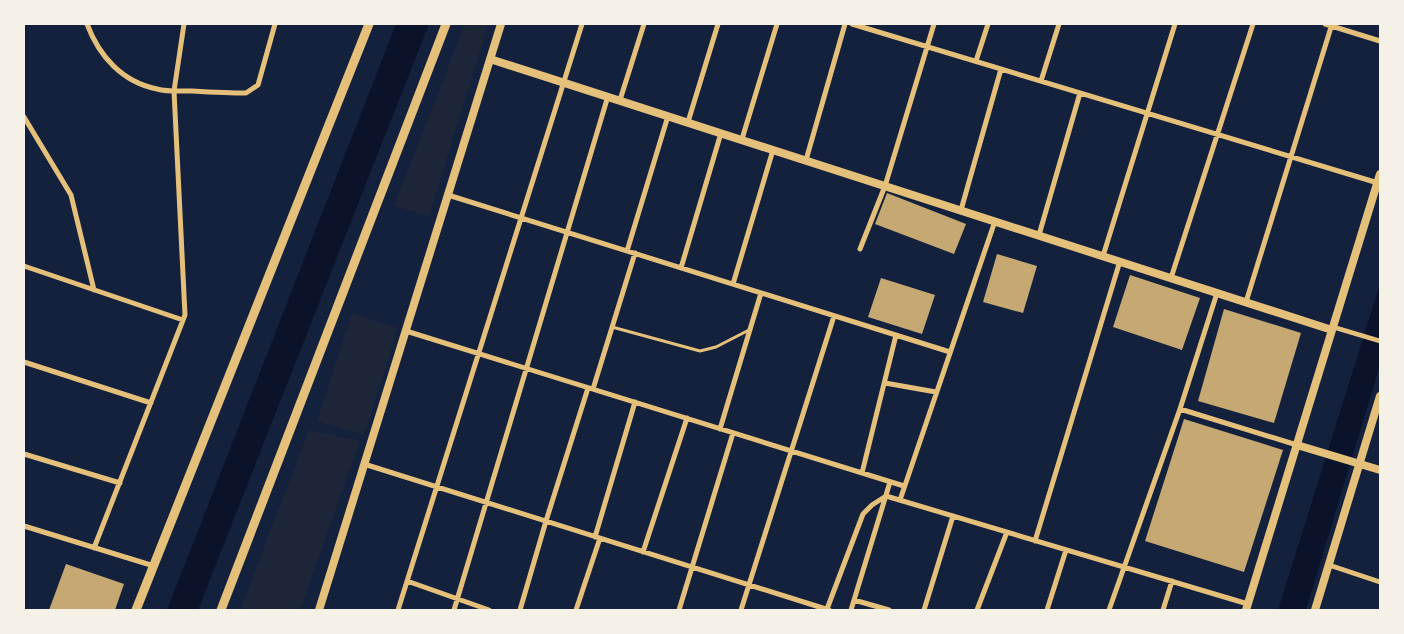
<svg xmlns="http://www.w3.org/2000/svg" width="1404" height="634" font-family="'Asap Condensed',sans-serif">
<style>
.green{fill:#1d2539}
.water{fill:#0b132b}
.building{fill:#c6a872}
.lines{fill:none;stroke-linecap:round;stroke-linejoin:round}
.service{stroke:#e5c07b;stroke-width:3}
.pedestrian{stroke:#e5c07b;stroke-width:4.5}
.minor{stroke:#e5c07b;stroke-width:5}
.tertiary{stroke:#e5c07b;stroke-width:8}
.secondary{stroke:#e5c07b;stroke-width:9}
</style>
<rect width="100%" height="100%" fill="#14213d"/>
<!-- green -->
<path class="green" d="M 465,24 L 488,24 L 429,216 L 394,206 Z
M 352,313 L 398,328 L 364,435 L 317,421 Z
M 309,430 L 360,441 L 300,610 L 240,610 Z"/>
<!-- water -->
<path class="water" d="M 396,24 L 429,24 L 198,610 L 167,610 Z
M 1380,284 L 1380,365 L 1306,610 L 1278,610 Z"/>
<!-- building -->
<path class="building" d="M 887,193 L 966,224 L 954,254 L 875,224 Z
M 997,254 L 1037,266 L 1023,313 L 983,302 Z
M 1130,275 L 1200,298 L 1182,350 L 1113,327 Z
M 881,278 L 935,295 L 922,334 L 868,317 Z
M 1224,309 L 1301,333 L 1274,423 L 1198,401 Z
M 1184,419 L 1283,450 L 1244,572 L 1145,541 Z
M 66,564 L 124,584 L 115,610 L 49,610 Z"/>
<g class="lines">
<!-- service -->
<path class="service" d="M 612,327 L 700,351 L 716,347 L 749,330"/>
<!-- pedestrian -->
<path class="pedestrian" d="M 1333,327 L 1380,341"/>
<!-- minor -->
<path class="minor" d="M 87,24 C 99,56 122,82 157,89 C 168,92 180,91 192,91 C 210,92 228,93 246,93 L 258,85 L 275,24
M 852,24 L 1378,183
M 1325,24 L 1380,41
M 976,61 L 988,24
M 1041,81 L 1059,24
M 620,100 L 644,24
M 24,117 L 71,195 L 94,290
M 688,122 L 718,24
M 742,139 L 777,24
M 806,160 L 845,24
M 448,195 L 950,352
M 961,210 L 1001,69
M 1039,235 L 1080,93
M 860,249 L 885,186 L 934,24
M 627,251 L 668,116
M 1103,256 L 1175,24
M 24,266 L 183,320
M 681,268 L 721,133
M 1171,278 L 1253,24
M 733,284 L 773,150
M 1246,302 L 1332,24
M 406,331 L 904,486
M 24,362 L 151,403
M 885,383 L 936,392
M 593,389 L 635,253
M 1180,409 L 1297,445
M 720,429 L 761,293
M 24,454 L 120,483
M 364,464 L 829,610
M 862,473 L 896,335
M 900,500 L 995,221
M 24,526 L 154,566
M 595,537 L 635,402
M 1035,541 L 1120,261
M 94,548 L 185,315 L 174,91 L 184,24
M 643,552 L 687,418
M 1329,565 L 1380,582
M 407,581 L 489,610
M 854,600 L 889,610
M 827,609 L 863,514 L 872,505 L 886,496 L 1248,604
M 398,610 L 582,24
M 454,610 L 608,96
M 520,610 L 546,521 L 588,388
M 576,610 L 600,538
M 679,610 L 733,433
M 741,610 L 834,316
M 851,610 L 890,482
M 924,610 L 953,516
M 977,610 L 1007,532
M 1047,610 L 1066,550
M 1109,610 L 1180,409 L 1217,293
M 1163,610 L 1172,581"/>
<!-- tertiary -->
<path class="tertiary" d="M 490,59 L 1332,330
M 1297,445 L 1380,470
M 319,610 L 501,24
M 1246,610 L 1380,174
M 1315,610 L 1380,396"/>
<!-- secondary -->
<path class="secondary" d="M 136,610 L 369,24
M 221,610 L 446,24"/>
</g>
<!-- border -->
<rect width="1404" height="634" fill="none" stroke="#f6f1e7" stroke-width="50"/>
</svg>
